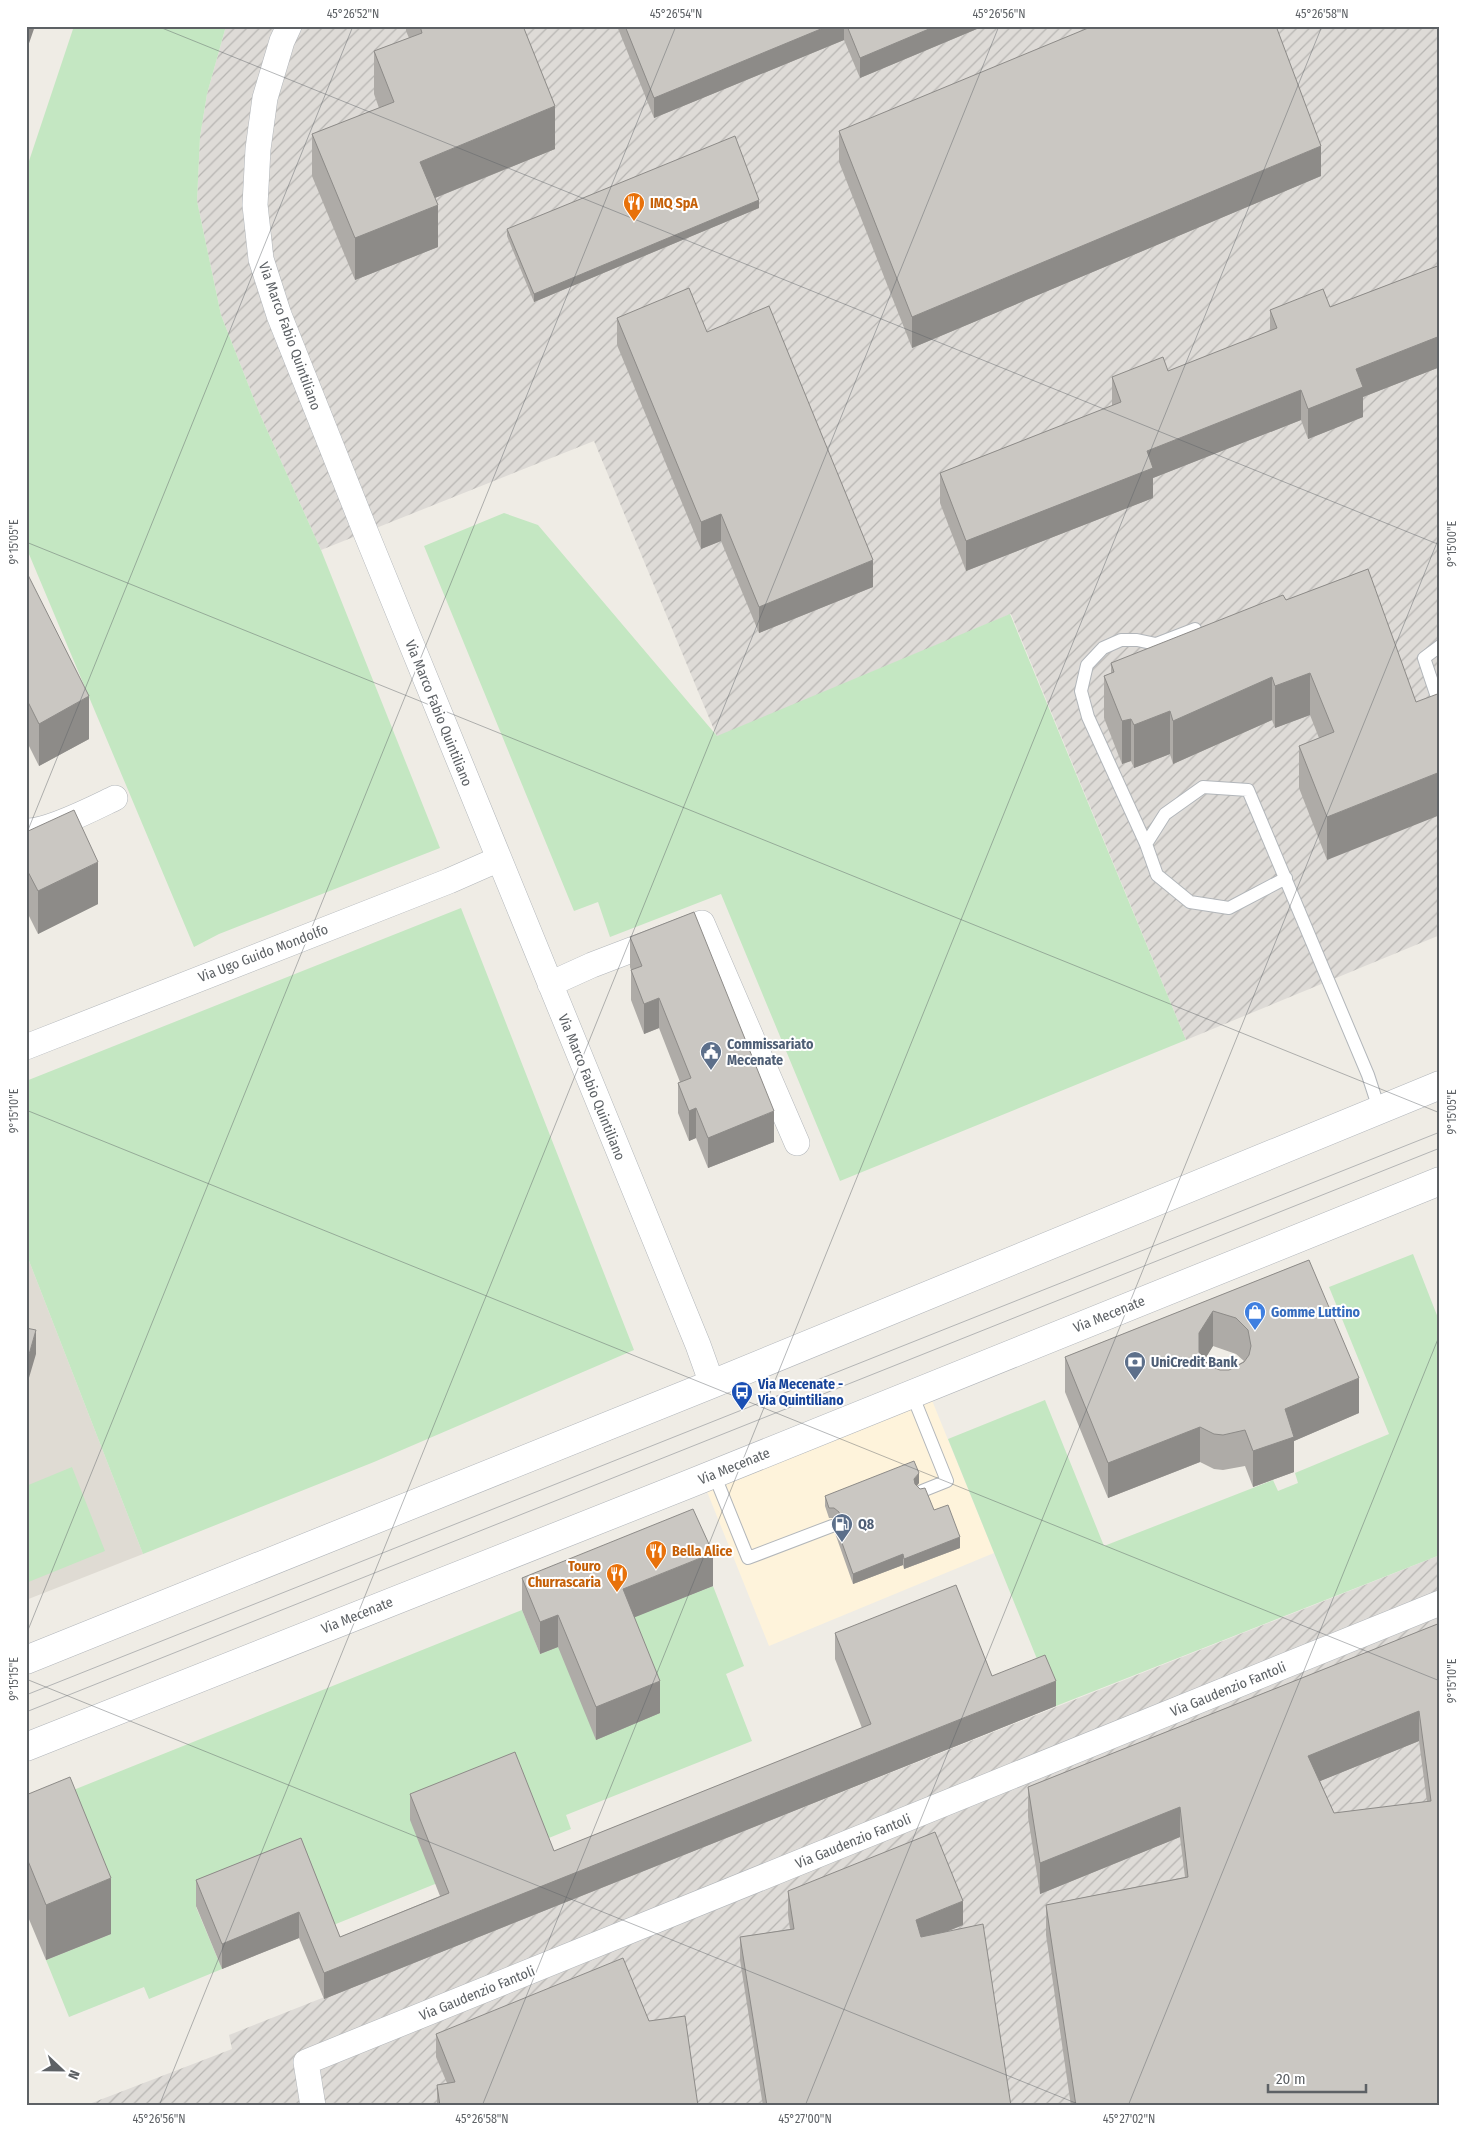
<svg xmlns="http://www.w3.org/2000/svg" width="1466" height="2132" font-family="'Fira Sans Condensed',sans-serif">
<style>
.commercial{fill:#fef3db}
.industrial{fill:url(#industrial-furrows)}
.education{fill:#dfdbd3}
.green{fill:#c4e7c2}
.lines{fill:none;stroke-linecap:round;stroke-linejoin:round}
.lane-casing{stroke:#b2b6ba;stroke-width:14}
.street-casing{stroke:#b2b6ba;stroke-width:26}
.secondary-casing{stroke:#b1b5ba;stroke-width:29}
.lane{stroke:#fff;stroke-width:12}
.street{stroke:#fff;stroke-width:25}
.secondary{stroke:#fff;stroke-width:28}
.tram{stroke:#b4b5b5;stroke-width:1}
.wall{fill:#aeaba7;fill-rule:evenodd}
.shaded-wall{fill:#8d8b88}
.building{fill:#cac7c2;stroke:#8d8b88;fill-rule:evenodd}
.ticks{fill:none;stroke:#5d6165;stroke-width:1;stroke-opacity:0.45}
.labels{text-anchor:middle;stroke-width:4;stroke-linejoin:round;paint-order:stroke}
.food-label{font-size:14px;font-weight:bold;fill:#c56008;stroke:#fff;text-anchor:start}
.street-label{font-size:14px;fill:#5d6165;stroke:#fff}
.service-label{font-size:14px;font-weight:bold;fill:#4e5e75;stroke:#fff;text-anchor:start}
.shop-label{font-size:14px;font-weight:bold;fill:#366cbe;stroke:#fff;text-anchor:start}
.transit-label{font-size:14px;font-weight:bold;fill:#164399;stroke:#fff;text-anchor:start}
.neatline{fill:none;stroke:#5d6165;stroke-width:2}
.ticks-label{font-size:12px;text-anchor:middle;fill:#5d6165}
</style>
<defs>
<pattern id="industrial-furrows" width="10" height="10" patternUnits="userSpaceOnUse" patternTransform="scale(1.25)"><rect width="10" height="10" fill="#dedbd7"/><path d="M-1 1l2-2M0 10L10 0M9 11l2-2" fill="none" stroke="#b7b5b2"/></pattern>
</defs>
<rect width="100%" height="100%" fill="#efece5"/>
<!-- commercial -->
<path class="commercial" d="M 927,1388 L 994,1553 L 769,1646 L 702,1479 Z"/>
<!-- industrial -->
<path class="industrial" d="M 226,26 L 1440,26 L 1440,935 L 1186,1040 L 1011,614 L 717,737 L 594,441 L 321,550 L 259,412 L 221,315 L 197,201 L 200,137 L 207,94 Z
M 1440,1555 L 1440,2106 L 84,2106 L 232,2049 L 229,2035 Z"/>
<!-- education -->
<path class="education" d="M 26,1253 L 143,1554 L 26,1600 Z"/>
<!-- green -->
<path class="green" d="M 74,26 L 226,26 L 207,94 L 200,137 L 197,201 L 221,315 L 259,412 L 321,550 L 440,848 L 219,934 L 194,947 L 26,547 L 26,170 Z
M 504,513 L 538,525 L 717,736 L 1010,614 L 1186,1040 L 840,1181 L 721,894 L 610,937 L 598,902 L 574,911 L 424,546 Z
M 461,908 L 634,1350 L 374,1462 L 143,1554 L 26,1253 L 26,1081 Z
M 1413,1254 L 1440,1323 L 1440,1555 L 1056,1706 L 948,1439 L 1045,1400 L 1104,1546 L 1273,1480 L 1278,1491 L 1298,1483 L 1295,1473 L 1389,1434 L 1329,1287 Z
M 72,1467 L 105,1551 L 26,1583 L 26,1486 Z
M 713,1586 L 744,1666 L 726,1674 L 752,1741 L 566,1815 L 571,1829 L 326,1928 L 196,1907 L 222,1969 L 149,1999 L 144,1987 L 69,2017 L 46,1960 L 111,1934 L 26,1809 L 522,1610 L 540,1654 Z"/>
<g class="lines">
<!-- lane casing -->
<g class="lane-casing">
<path id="lane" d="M 1440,646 L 1424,658 L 1436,694 L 1440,693
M 1146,844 L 1088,717 L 1081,691 L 1087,665 L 1103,648 L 1121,640 L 1137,640 L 1156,644 L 1195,629
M 1286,878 L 1229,908 L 1190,902 L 1157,875 L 1146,844 L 1165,814 L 1203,787 L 1248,790 L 1368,1075 L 1379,1109
M 912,1394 L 947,1481 L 922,1491
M 714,1474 L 748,1558 L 832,1526"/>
</g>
<!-- street casing -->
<g class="street-casing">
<path id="street" d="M 289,26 L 282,41 L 265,98 L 258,149 L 255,205 L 261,259 L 279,315 L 366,533 L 698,1345 L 712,1384
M 26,831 C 48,832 94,808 115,798
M 550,984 L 592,965 L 702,923 L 797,1143
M 26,1047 L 449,881 L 499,859
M 313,2106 L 306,2062 L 1440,1603"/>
</g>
<!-- secondary casing -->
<g class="secondary-casing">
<path id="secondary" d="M 26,1660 L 712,1384 L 1440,1085
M 26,1747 L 689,1484 L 1440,1181"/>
</g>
<!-- lane -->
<use href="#lane" class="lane"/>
<!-- street -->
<use href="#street" class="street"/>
<!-- secondary -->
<use href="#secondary" class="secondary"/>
<!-- tram -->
<path class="tram" d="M 26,1695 L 1440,1132
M 26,1712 L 1440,1148"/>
</g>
<!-- wall -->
<path class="wall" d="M 406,26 L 523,26 L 555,149 L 435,198 L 438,247 L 355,280 L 312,176 L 312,134 L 379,108 L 374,94 L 374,51 L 409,38 L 406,31 Z
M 617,26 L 984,26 L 860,78 L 844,40 L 654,118 Z
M 839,131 L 1321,176 L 912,348 L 839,162 Z
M 759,208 L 534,302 L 507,236 L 507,229 Z
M 1440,265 L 1440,367 L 1363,397 L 1363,417 L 1308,439 L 1301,420 L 1153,478 L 1153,498 L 966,571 L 940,503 L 940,473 L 1112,406 L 1112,377 L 1168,371 L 1270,331 L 1270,310 L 1330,307 Z
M 617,318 L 707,332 L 873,587 L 759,633 L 721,541 L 701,549 L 617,345 Z
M 1368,569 L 1327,860 L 1299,788 L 1299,746 L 1319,738 L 1310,715 L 1275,728 L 1272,720 L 1173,764 L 1170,754 L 1134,768 L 1131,761 L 1122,764 L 1104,718 L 1104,676 L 1111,673 L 1111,663 L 1286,600 Z
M 26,571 L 89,739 L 39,766 L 26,740 Z
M 26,832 L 98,904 L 38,934 L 26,910 Z
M 630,937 L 774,1142 L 708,1168 L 696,1138 L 689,1141 L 678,1113 L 678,1083 L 680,1082 L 659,1028 L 644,1034 L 631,1000 L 631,970 L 630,967 Z
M 1309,1260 L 1359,1413 L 1294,1441 L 1294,1472 L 1253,1487 L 1245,1466 L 1223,1470 L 1214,1469 L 1200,1462 L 1108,1498 L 1065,1392 L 1065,1357 ZM 1213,1346 L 1236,1354 L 1244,1361 L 1229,1370 L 1220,1370 L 1210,1366 L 1204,1360 Z
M 919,1483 L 917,1486 L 960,1548 L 904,1569 L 903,1565 L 853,1584 L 835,1533 L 835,1523 L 837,1521 L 834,1518 L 829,1518 L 825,1506 L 825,1496 Z
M 522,1578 L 713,1586 L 634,1617 L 660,1713 L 596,1740 L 558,1647 L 540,1654 L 522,1610 Z
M 1440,1623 L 1440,2106 L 1071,2106 L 1046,1935 L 1046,1905 L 1185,1877 L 1180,1837 L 1040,1894 L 1028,1817 L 1028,1787 ZM 1419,1741 L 1427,1802 L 1334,1813 L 1320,1781 Z
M 835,1633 L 992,1676 L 1056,1706 L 324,1999 L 299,1938 L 222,1969 L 196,1906 L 196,1880 L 301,1838 L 340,1937 L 440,1896 L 410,1820 L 410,1794 L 554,1851 L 862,1728 L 835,1659 Z
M 26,1795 L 111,1934 L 46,1960 L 26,1912 Z
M 788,1891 L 963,1925 L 946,1932 L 1011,2106 L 763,2106 L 740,1960 L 740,1937 L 790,1929 L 788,1915 Z
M 649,2021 L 698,2106 L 437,2106 L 437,2085 L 447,2083 L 436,2057 L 436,2034 Z"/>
<!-- shaded-wall -->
<path class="shaded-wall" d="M 26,26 L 35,26 L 26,52 Z
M 828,26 L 844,26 L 844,40 L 654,118 L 654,98 Z
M 936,26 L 984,26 L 860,78 L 860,58 Z
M 555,106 L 555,149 L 420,204 L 420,162 Z
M 1321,146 L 1321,176 L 912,348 L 912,317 Z
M 759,200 L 759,208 L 534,302 L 534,294 Z
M 438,205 L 438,247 L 355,280 L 355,238 Z
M 1440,336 L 1440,367 L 1363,397 L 1363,417 L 1308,439 L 1308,409 L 1356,369 Z
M 1301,390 L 1301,420 L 1153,478 L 1153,498 L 966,571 L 966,541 L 1147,451 Z
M 721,514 L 721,541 L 701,549 L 701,522 Z
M 873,560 L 873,587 L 759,633 L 759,607 Z
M 1310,673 L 1310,715 L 1275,728 L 1275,686 Z
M 1272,677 L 1272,720 L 1173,764 L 1173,721 Z
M 89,696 L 89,739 L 39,766 L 39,724 Z
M 1170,711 L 1170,754 L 1134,768 L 1134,725 Z
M 1131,719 L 1131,761 L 1122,764 L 1122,721 Z
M 1440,772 L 1440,815 L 1327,860 L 1327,817 Z
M 98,862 L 98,904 L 38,934 L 38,891 Z
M 659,998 L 659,1028 L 644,1034 L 644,1004 Z
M 696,1108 L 696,1138 L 689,1141 L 689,1111 Z
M 774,1111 L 774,1142 L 708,1168 L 708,1138 Z
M 1213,1311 L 1213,1346 L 1199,1369 L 1199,1333 Z
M 36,1330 L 36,1354 L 26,1388 L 26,1365 Z
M 1359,1378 L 1359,1413 L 1294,1441 L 1294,1472 L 1253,1487 L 1253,1451 L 1285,1409 Z
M 1200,1427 L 1200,1462 L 1108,1498 L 1108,1463 Z
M 919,1473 L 919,1483 L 914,1489 L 914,1479 Z
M 960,1537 L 960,1548 L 904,1569 L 904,1559 Z
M 713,1553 L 713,1586 L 623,1622 L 623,1589 Z
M 903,1554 L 903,1565 L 853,1584 L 853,1574 Z
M 558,1615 L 558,1647 L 540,1654 L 540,1622 Z
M 660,1681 L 660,1713 L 596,1740 L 596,1707 Z
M 1056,1681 L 1056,1706 L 324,1999 L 324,1973 Z
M 1419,1711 L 1419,1741 L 1308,1786 L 1308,1756 Z
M 1180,1807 L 1180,1837 L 1040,1894 L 1040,1863 Z
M 111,1878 L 111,1934 L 46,1960 L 46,1905 Z
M 963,1901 L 963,1925 L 916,1944 L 916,1920 Z
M 299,1912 L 299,1938 L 222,1969 L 222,1944 Z"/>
<!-- building -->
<path class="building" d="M 420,26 L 523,26 L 555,106 L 420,162 L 438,205 L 355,238 L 312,134 L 394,102 L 374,51 L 422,33 Z
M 625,26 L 828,26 L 654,98 Z
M 847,26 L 936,26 L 860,58 Z
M 1093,26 L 1276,26 L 1321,146 L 912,317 L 839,131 Z
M 735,136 L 759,200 L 534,294 L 507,229 Z
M 1440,265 L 1440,336 L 1356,369 L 1363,387 L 1308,409 L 1301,390 L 1147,451 L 1153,468 L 966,541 L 940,473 L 1121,402 L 1112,377 L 1163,357 L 1168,371 L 1277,328 L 1270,310 L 1323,289 L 1330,307 Z
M 689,288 L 707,332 L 769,306 L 873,560 L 759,607 L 721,514 L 701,522 L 617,318 Z
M 1368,569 L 1416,702 L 1440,693 L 1440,772 L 1327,817 L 1299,746 L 1334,732 L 1310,673 L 1275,686 L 1272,677 L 1173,721 L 1170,711 L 1134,725 L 1131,719 L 1122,721 L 1104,676 L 1114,672 L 1111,663 L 1283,595 L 1286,600 Z
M 26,571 L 89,696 L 39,724 L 26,698 Z
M 74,810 L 98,862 L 38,891 L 26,868 L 26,832 Z
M 694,912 L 774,1111 L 708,1138 L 696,1108 L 689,1111 L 678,1083 L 691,1078 L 659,998 L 644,1004 L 631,970 L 642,966 L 630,937 Z
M 1309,1260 L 1359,1378 L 1285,1409 L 1294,1437 L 1253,1451 L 1245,1430 L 1223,1435 L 1214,1434 L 1200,1427 L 1108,1463 L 1065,1357 ZM 1213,1311 L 1236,1318 L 1248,1330 L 1251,1346 L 1249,1355 L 1244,1362 L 1229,1370 L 1220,1370 L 1210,1366 L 1204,1360 L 1199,1352 L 1199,1333 Z
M 26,1328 L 36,1330 L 26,1365 Z
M 914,1461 L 919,1473 L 914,1479 L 915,1484 L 920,1489 L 925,1488 L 934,1510 L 948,1505 L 960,1537 L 904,1559 L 903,1554 L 853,1574 L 835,1523 L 840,1517 L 839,1512 L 834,1508 L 829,1508 L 825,1496 Z
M 693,1509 L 713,1553 L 623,1589 L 660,1681 L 596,1707 L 558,1615 L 540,1622 L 522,1578 Z
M 956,1585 L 992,1676 L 1045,1655 L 1056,1681 L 324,1973 L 299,1912 L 222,1944 L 196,1880 L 301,1838 L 340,1937 L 449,1893 L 410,1794 L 515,1752 L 554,1851 L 871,1724 L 835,1633 Z
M 1440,1623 L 1440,2106 L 1076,2106 L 1046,1905 L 1188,1877 L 1180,1807 L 1040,1863 L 1028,1787 ZM 1419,1711 L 1431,1801 L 1334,1813 L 1308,1756 Z
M 70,1777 L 111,1878 L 46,1905 L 26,1856 L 26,1795 Z
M 935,1832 L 963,1901 L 916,1920 L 921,1937 L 983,1924 L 1011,2106 L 767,2106 L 740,1937 L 794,1929 L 788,1891 Z
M 623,1958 L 649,2021 L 685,2016 L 698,2106 L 440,2106 L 437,2085 L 455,2082 L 436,2034 Z"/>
<!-- ticks -->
<path class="ticks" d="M 157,26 L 1440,545M 26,36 L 30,26M 26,542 L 1440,1113M 26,835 L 353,26M 26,1110 L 1440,1681M 26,1635 L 676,26M 26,1679 L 1083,2106M 159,2106 L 999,26M 482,2106 L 1322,26M 805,2106 L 1440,535M 1128,2106 L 1440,1334"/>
<!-- icons -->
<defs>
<g id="restaurant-pin" transform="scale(1.125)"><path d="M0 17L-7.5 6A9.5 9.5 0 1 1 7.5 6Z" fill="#e8710a" stroke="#fff"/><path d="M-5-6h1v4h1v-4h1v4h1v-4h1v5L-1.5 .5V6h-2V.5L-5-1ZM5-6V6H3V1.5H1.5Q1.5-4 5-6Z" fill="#fff"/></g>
<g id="civic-pin" transform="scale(1.125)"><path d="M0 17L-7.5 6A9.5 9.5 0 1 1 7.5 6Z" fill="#5c6f8a" stroke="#fff"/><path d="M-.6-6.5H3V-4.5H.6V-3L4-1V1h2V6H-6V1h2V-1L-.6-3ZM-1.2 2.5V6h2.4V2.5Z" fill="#fff"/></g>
<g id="shop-pin" transform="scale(1.125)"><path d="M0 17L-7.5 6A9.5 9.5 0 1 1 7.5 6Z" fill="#3f7fe0" stroke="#fff"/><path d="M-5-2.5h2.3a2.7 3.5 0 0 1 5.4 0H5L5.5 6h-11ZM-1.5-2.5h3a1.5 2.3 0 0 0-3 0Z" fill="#fff"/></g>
<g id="bank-pin" transform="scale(1.125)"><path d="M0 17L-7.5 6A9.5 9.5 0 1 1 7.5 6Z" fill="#5c6f8a" stroke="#fff"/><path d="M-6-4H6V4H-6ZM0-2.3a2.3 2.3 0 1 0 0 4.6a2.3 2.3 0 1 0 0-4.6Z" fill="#fff"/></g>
<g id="bus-pin" transform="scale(1.125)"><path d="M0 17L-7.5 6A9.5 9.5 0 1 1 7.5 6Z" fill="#1a4fb4" stroke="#fff"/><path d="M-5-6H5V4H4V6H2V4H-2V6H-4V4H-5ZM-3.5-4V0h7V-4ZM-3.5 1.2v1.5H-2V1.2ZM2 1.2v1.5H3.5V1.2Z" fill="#fff"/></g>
<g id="fuel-pin" transform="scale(1.125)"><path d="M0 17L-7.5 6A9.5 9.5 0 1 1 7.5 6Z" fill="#5c6f8a" stroke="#fff"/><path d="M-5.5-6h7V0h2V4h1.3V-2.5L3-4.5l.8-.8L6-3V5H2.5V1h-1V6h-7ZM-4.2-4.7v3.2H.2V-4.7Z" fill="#fff"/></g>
</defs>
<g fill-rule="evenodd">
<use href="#restaurant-pin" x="634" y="203"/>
<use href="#civic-pin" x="711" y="1052"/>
<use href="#shop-pin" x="1255" y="1312"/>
<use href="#bank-pin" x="1135" y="1362"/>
<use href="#bus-pin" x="742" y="1392"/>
<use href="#fuel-pin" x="842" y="1524"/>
<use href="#restaurant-pin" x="656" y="1551"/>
<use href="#restaurant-pin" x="617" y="1574"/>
</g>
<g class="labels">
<!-- food labels -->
<g class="food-label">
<text x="650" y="208">IMQ SpA</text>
<text x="672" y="1556">Bella Alice</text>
<text x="601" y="1571" text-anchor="end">Touro<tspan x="601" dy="16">Churrascaria</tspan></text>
</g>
<!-- street labels -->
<g class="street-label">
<text transform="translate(290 336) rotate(70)" y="5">Via Marco Fabio Quintiliano</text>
<text transform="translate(439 713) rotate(68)" y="5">Via Marco Fabio Quintiliano</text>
<text transform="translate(263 953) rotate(-21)" y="5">Via Ugo Guido Mondolfo</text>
<text transform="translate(592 1087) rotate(68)" y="5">Via Marco Fabio Quintiliano</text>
<text transform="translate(1109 1314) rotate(-22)" y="5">Via Mecenate</text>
<text transform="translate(734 1466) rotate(-22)" y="5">Via Mecenate</text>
<text transform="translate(357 1615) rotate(-22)" y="5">Via Mecenate</text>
<text transform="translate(1228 1689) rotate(-22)" y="5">Via Gaudenzio Fantoli</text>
<text transform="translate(853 1841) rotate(-22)" y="5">Via Gaudenzio Fantoli</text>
<text transform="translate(477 1993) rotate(-22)" y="5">Via Gaudenzio Fantoli</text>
</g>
<!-- service labels -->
<g class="service-label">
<text x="727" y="1049">Commissariato<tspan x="727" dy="16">Mecenate</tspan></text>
<text x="1151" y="1367">UniCredit Bank</text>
<text x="858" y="1529">Q8</text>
</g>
<!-- shop labels -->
<g class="shop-label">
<text x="1271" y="1317">Gomme Luttino</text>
</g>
<!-- transit labels -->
<g class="transit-label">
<text x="758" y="1389">Via Mecenate -<tspan x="758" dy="16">Via Quintiliano</tspan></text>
</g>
</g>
<!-- border -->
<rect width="1466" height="2132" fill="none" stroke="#ffffff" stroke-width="55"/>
<!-- north arrow -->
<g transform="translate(62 2070) rotate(112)" stroke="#ffffff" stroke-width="4" paint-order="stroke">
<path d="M0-4L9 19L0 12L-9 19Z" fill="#5d6165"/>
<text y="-8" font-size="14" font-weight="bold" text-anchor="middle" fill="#5d6165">N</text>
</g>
<!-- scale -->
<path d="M1268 2084v8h98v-8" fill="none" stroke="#5d6165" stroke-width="2.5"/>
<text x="1276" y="2084" font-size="15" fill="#5d6165" stroke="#ffffff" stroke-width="4" paint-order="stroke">20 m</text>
<rect x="28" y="28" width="1410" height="2076" class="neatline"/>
<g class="ticks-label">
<text x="353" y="18">45°26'52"N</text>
<text x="676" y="18">45°26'54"N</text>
<text x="999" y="18">45°26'56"N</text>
<text x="1322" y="18">45°26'58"N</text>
<text transform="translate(14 542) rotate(-90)" y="4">9°15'05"E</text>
<text transform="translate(1452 544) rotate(-90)" y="4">9°15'00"E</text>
<text transform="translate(14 1111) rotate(-90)" y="4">9°15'10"E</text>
<text transform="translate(1452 1112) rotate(-90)" y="4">9°15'05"E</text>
<text transform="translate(14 1679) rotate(-90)" y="4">9°15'15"E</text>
<text transform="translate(1452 1681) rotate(-90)" y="4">9°15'10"E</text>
<text x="159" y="2123">45°26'56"N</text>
<text x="482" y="2123">45°26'58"N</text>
<text x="805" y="2123">45°27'00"N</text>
<text x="1129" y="2123">45°27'02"N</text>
</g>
</svg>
